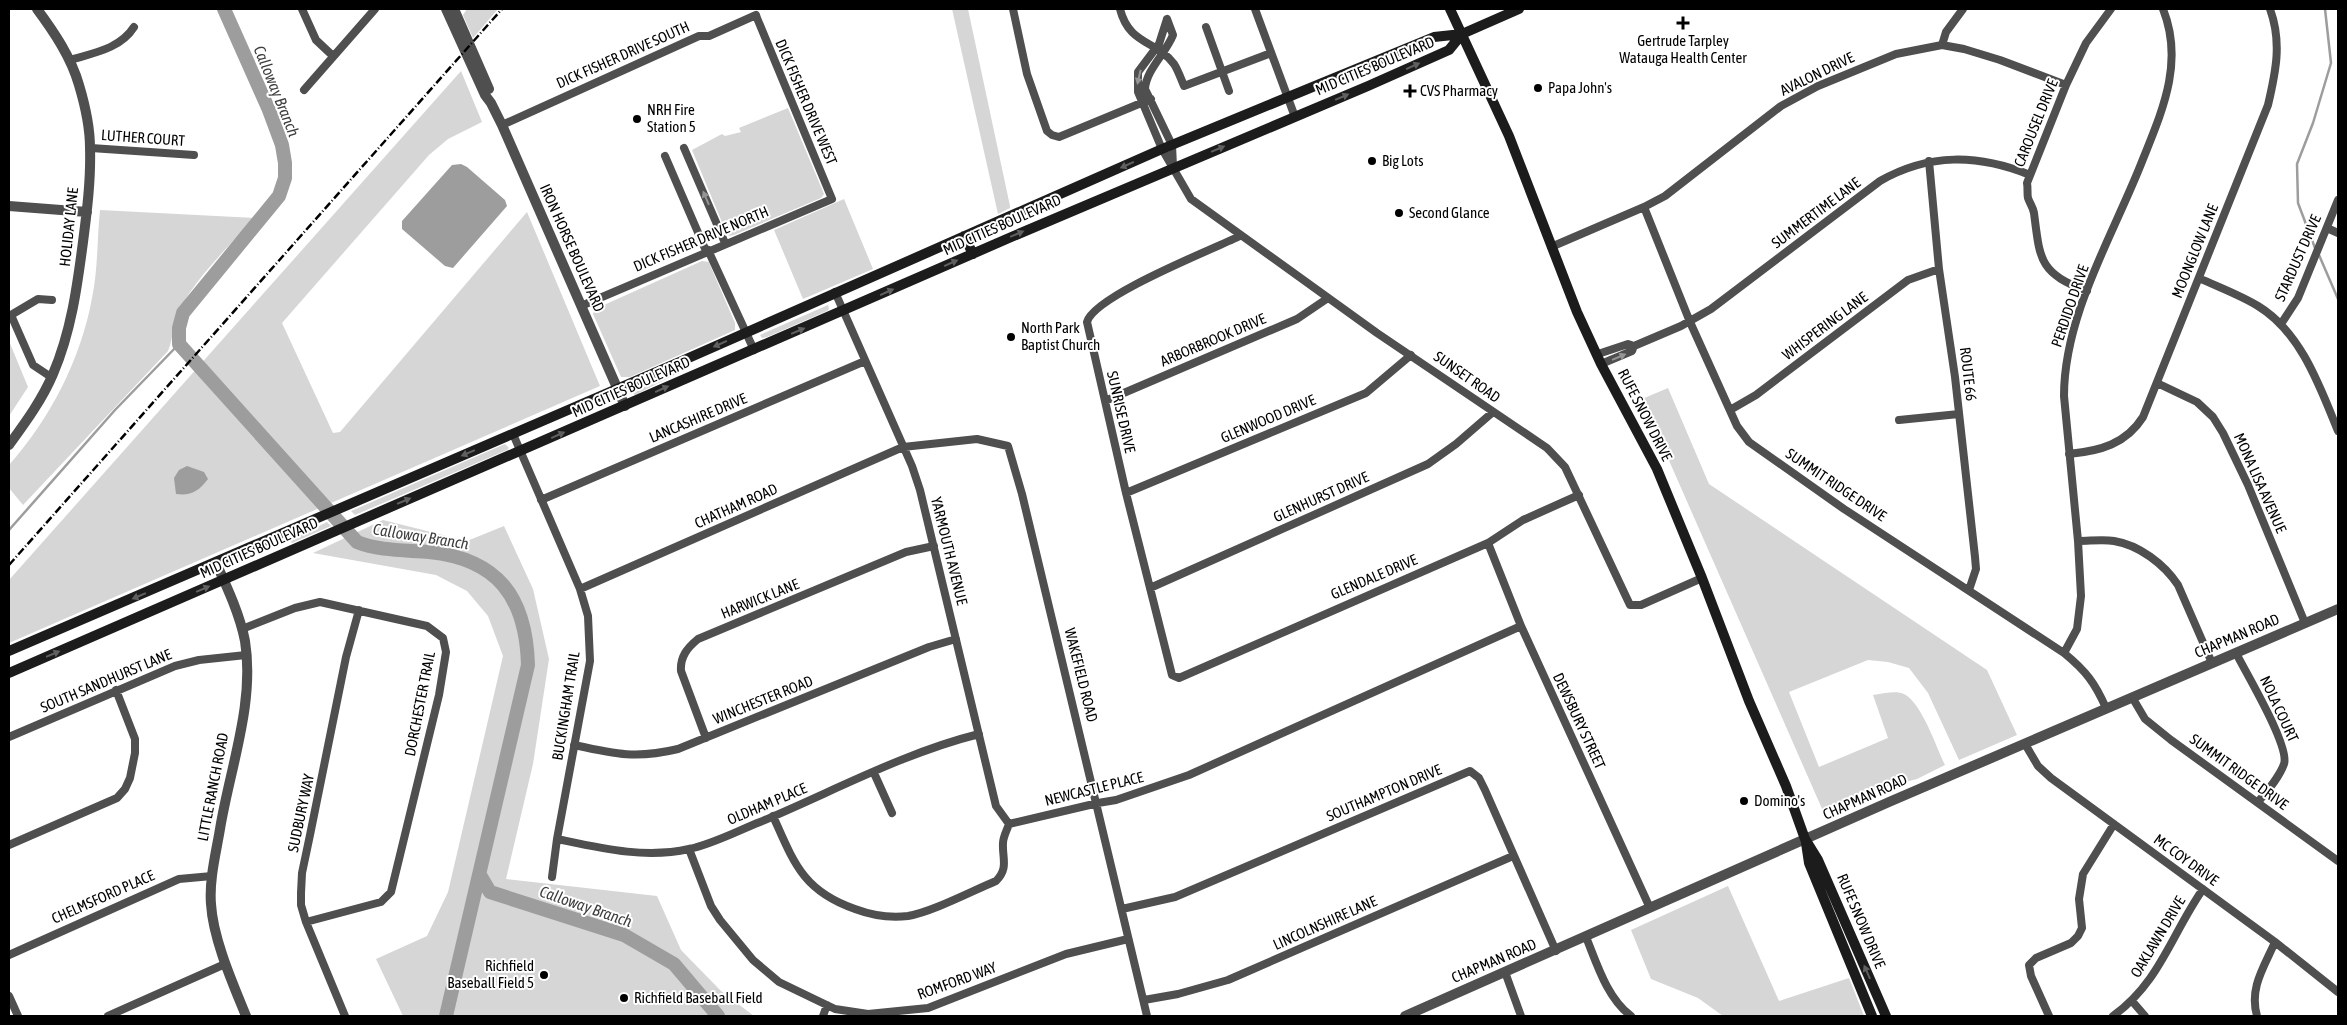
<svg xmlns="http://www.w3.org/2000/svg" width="2347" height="1025" font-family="'Asap Condensed',sans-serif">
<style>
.green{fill:#d6d6d6}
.water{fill:#9d9d9d}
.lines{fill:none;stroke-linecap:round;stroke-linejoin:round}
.stream{stroke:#9d9d9d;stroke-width:2.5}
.river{stroke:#9d9d9d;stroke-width:14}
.minor{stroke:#4f4f4f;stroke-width:8}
.tertiary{stroke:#4f4f4f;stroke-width:10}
.secondary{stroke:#1c1c1c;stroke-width:10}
.rail{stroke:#000;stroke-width:2.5;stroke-dasharray:8 2.5 1 2.5;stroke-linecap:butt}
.oneway{fill:#606060}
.oneway2{fill:#959595}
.poi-dot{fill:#000;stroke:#fff;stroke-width:2}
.labels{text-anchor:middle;stroke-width:4;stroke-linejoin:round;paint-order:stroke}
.poi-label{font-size:15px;fill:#000;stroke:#fff;text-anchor:start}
.street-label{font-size:15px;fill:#000;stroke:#fff}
.water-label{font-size:16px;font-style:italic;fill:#3e3e3e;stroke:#fff}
</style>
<rect width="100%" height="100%" fill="#fff"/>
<!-- green -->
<path class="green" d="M 467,9 L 498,9 L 473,38 L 463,15 Z
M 952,9 L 968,9 L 1010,206 L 1010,208 L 998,214 Z
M 461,71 L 482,122 L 448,139 L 429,155 L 282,323 L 333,433 L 340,432 L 527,212 L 600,386 L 9,643 L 9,580 Z
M 788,108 L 824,194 L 821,198 L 734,235 L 729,236 L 726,232 L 692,150 L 722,134 L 725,136 L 741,132 L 739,128 Z
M 844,199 L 873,269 L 803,299 L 774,230 Z
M 100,210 L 255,218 C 231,244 191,282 178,314 C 173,326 173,339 168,351 L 23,505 L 9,488 L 9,465 C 50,419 81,359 92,298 C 98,270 97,239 100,210 Z
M 702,261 L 709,262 L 710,265 L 735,323 L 735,330 L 630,377 L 621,377 L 593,314 L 595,309 Z
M 828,305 L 829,309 L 827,311 L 767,337 L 762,338 L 760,335 Z
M 9,341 L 28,387 L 9,416 Z
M 678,369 L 680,372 L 635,395 L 630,391 Z
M 1668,388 L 1709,484 L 1987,670 L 2017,735 L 1959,760 L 1928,693 L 1909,668 L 1888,662 L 1868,660 L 1789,692 L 1819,767 L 1888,738 L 1873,695 C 1882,694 1896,690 1904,694 C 1922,703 1936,747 1945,765 L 1917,779 L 1882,788 L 1823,811 L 1642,399 Z
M 505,444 L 509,448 L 507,450 L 355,515 L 351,511 Z
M 383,520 L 467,541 L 504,526 L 533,589 L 549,659 L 533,764 L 506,879 L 657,896 L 681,950 L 721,991 L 754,1016 L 403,1016 L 376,959 L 427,936 L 448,892 L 503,656 L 488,616 L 467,591 L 436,575 L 313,553 Z
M 327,522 L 331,526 L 292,543 L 290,540 Z
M 1728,886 L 1779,1001 L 1849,978 L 1864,1016 L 1723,1016 L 1698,998 L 1651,979 L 1631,930 Z"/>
<!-- water -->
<path class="water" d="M 461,164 L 467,167 L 505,200 L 507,206 L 453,268 L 445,266 L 402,229 L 402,221 L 452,165 Z
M 187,466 L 204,472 L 208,479 C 199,491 191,496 176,494 L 174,478 L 179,470 Z"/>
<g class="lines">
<!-- stream -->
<path class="stream" d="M 2315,248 L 2298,203 L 2297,164 L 2313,123 L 2331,63 L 2325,9
M 2319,255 L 2338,299
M 9,530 L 115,410 L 179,344"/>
<!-- river -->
<path class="river" d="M 224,9 L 269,110 L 282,145 L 285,163 L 285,178 L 279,196 L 183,313 L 179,328 L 179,344 L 357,542 C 379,551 405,550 429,552 C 498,559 526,597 528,665 L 446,1016
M 480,875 L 490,892 L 624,935 L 674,964 L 718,1016"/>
<!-- minor -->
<path class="minor" d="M 302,9 L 316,40 L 333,56
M 1013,9 L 1027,74 L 1047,131 L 1052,135 L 1059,137 L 1151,99
M 1120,9 C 1129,45 1156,40 1174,64 C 1178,70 1181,79 1184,86 L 1271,53
M 1255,9 L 1295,117
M 1167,19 L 1159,44 L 1138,72 L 1138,92 L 1162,149 L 1191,199 L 1377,333 L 1547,448 L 1565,467 L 1630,605 L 1641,605 L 1702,578
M 1167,19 L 1173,35 C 1166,53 1146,70 1145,89 L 1172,145 L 1173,166
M 1206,27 L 1229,91
M 1942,45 L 1946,32 L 1963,9
M 70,60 C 93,53 120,49 134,27
M 304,90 L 375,9
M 502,125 L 699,36 L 709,36 L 756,15 L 757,18 L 832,199 L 581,306
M 91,148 L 194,155
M 684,148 L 725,243
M 665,156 L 706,251
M 1929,161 L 1939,269 L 1955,377 L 1975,557 L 1976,569 L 1969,590
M 1644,207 L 1690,322 L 1737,426 L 1749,442 L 1844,509 L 2064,653 C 2086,671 2095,683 2106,708
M 2327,228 L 2338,233
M 1240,236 C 1211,250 1094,296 1087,322 L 1126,493 L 1172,675 L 1179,678 L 1488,543 L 1523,520 L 1579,495
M 1551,247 L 1644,207 L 1665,196 L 1781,106 L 1818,86 L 1896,54 L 1942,45 L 1964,49 L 2000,60 L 2066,85
M 708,250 L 754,350
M 2199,278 C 2218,287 2240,295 2258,306 C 2301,332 2320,387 2338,431
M 2087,291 C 2039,273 2040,260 2034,213 C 2033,207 2030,204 2028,198 C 2027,194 2028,188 2027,183 L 2066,85 L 2086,43 L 2111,9
M 835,292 L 912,466 L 920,490 L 996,806 L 1009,824
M 2281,324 L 2298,298 L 2338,200
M 1598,354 L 1628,344 L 1634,346 L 1681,326 L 1711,309 L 1880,181 C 1929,153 1978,154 2030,175
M 1601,364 L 1632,351 L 1634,346
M 51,377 L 33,365 L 11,315 L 38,299 L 52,300
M 2157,383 L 2197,402 L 2213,417 L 2223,433 L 2248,485 L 2305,623
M 1105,401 L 1297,319 L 1328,298
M 1730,410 L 1756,395 L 1908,280 L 1939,269
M 1899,420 L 1959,414
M 513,434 L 580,589 L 588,616 L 590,661 L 557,839 L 552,877
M 2069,454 C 2100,451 2126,444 2143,417 L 2268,105 C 2276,71 2282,42 2270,9
M 1126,493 L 1366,393 L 1411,355
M 541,500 L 865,361
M 2078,541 C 2090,541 2103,539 2114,541 C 2139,545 2164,564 2178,585 L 2212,663
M 1488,543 L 1521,626 L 1650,908
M 1150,588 L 1428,464 L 1456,444 L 1493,412
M 580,589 L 903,447 L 977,439 L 1008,446 L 1022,494 L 1147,1016
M 242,629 L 295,608 L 320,602 L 427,626 L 443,638 L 446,652 L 439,695 L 391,892 L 381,902 L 306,922
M 2064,653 L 2077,629 L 2081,596 L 2078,541 L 2064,396 C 2064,314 2114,234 2143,159 C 2163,109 2184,62 2163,9
M 2236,653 C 2246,673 2290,746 2284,764 C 2279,778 2267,791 2258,802
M 2132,697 L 2145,719 L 2171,740 L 2338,861
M 9,737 L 175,666 L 199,660 L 246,655
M 706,738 L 681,671 C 680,657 687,648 698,639 L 906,552 L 934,546
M 2025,744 L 2038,766 L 2051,778 L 2275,942 L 2338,992
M 574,745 C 615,754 636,759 678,749 L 929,647 L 956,639
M 874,773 L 892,813
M 773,816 C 794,863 803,891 855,909 C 871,915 891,918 908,916 C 932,912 972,891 996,881 C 1009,868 1002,858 1003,843 C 1003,837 1007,830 1009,824
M 1009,824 L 1098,803 L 1116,800 L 1189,775 L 1521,626
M 557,839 C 600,848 645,859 689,849 C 713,844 737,831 760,822 C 832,792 903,753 979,734
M 9,845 L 117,798 L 125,789 L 130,778 L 135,753 L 135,739 L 116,690
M 689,849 L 711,906 L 720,920 L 753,960 L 779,982 L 835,1009 L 868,1014 L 928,1008 L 1066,954 L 1128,939
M 1122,909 L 1175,897 L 1470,771 L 1479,778 L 1485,790 L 1556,951
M 1586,937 C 1597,964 1607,998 1631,1016
M 9,955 L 179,879 L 212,876
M 1505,972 L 1521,1016
M 9,996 L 18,1016
M 1144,1000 L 1178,994 L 1228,980 L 1513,856
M 2132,1001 L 2145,1016
M 108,1016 L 225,964
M 345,1016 L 306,922 L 301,905 L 301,893 L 302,873 L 310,835 L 346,657 L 359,610
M 823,1016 L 827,1005
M 2049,1016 L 2031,976 L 2029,965 L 2036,958 L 2071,943 L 2078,936 L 2082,928 L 2079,899 L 2083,874 L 2114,824
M 2113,1016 C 2160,982 2171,935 2203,889
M 2257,1016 C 2249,988 2264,967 2275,942"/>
<!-- tertiary -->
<path class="tertiary" d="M 446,9 L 485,95 L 491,103 L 502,125 L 625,406
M 454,9 L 489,89
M 9,206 L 87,212
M 9,445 C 25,423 42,400 53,374 C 71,332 77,288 83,242 C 87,211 91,179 90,148 C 90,127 85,105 79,85 C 71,57 54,32 37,9
M 216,563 C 227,587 240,615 245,641 C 255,703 230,768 220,829 C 216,853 209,880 211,904 C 213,939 233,984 246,1016
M 1405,1016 L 1889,802 L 2338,609"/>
<!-- secondary -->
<path class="secondary" d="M 1450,9 L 1509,136 L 1577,312 L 1601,364 L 1657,469 L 1702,578 L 1749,701 L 1786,786 L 1805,839 L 1818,860 L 1886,1016
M 964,236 L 973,254
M 9,651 L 684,360 L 1162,149 L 1434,37 L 1462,34 L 1519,9
M 9,673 L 1009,238 L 1368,86 L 1449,50 L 1462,34
M 1806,843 L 1809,863 L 1872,1016"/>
<!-- rail -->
<path class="rail" d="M 9,565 L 502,9"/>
</g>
<!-- one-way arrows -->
<defs><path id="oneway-solid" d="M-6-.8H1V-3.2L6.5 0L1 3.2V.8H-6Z" transform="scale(1.25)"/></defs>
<g class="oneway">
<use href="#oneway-solid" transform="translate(1413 66) rotate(-24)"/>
<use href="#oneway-solid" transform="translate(1342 97) rotate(-23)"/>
<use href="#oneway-solid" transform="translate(1218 149) rotate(-23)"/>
<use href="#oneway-solid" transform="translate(1127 165) rotate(156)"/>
<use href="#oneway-solid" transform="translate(1017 234) rotate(-23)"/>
<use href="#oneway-solid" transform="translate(951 263) rotate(-24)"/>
<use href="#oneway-solid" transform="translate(887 292) rotate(-24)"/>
<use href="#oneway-solid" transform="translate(798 331) rotate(-23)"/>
<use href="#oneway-solid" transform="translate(720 344) rotate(156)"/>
<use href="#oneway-solid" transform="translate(662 389) rotate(-24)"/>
<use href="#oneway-solid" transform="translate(558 435) rotate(-24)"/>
<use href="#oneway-solid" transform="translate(468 453) rotate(157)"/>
<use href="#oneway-solid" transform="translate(404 501) rotate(-23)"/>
<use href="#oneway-solid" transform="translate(203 589) rotate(-23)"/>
<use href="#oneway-solid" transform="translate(139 596) rotate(157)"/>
<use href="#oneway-solid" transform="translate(53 654) rotate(-23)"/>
<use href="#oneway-solid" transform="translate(1867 972) rotate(-114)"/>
</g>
<g class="oneway2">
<use href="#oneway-solid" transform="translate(1139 77) rotate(103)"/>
<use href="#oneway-solid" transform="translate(706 198) rotate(-113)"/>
<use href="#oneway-solid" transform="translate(1619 357) rotate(-23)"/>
</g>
<!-- markers -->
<g class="poi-dot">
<path d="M1680.5 15.5h5v5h5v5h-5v5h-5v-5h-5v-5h5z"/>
<circle cx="1538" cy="88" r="5"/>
<path d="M1407.5 83.5h5v5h5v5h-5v5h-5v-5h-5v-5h5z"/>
<circle cx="637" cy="119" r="5"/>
<circle cx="1372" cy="161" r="5"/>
<circle cx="1399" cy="213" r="5"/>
<circle cx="1011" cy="337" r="5"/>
<circle cx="1744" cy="801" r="5"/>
<circle cx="544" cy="975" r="5"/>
<circle cx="624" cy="998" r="5"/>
</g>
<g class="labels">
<!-- poi labels -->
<g class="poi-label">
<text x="1683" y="46" text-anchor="middle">Gertrude Tarpley<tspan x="1683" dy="17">Watauga Health Center</tspan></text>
<text x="1548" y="93">Papa John's</text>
<text x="1420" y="96">CVS Pharmacy</text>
<text x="647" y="115">NRH Fire<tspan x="647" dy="17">Station 5</tspan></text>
<text x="1382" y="166">Big Lots</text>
<text x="1409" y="218">Second Glance</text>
<text x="1021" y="333">North Park<tspan x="1021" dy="17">Baptist Church</tspan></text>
<text x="1754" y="806">Domino's</text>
<text x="534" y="971" text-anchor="end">Richfield<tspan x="534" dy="17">Baseball Field 5</tspan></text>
<text x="634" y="1003">Richfield Baseball Field</text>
</g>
<!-- street labels -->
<g class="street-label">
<text transform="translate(623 55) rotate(-24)" y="5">DICK FISHER DRIVE SOUTH</text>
<text transform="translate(1375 66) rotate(-23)" y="5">MID CITIES BOULEVARD</text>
<text transform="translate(1817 74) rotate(-26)" y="5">AVALON DRIVE</text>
<text transform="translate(806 102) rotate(67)" y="5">DICK FISHER DRIVE WEST</text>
<text transform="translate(2036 123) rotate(-68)" y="5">CAROUSEL DRIVE</text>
<text transform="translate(143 138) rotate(4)" y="5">LUTHER COURT</text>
<text transform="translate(1816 213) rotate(-37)" y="5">SUMMERTIME LANE</text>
<text transform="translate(1002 225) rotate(-24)" y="5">MID CITIES BOULEVARD</text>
<text transform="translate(69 227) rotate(-84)" y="5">HOLIDAY LANE</text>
<text transform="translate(701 239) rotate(-23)" y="5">DICK FISHER DRIVE NORTH</text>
<text transform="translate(572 248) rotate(66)" y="5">IRON HORSE BOULEVARD</text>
<text transform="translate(2195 251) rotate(-68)" y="5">MOONGLOW LANE</text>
<text transform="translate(2298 258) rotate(-66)" y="5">STARDUST DRIVE</text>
<text transform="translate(2070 306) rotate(-71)" y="5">PERDIDO DRIVE</text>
<text transform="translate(1825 326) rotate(-37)" y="5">WHISPERING LANE</text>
<text transform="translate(1213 340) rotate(-23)" y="5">ARBORBROOK DRIVE</text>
<text transform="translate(1968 374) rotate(83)" y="5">ROUTE 66</text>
<text transform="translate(1467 377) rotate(35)" y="5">SUNSET ROAD</text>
<text transform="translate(631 387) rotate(-24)" y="5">MID CITIES BOULEVARD</text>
<text transform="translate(1121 412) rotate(77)" y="5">SUNRISE DRIVE</text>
<text transform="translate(1645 415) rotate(63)" y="5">RUFE SNOW DRIVE</text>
<text transform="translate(698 418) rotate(-23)" y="5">LANCASHIRE DRIVE</text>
<text transform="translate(1268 419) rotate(-23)" y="5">GLENWOOD DRIVE</text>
<text transform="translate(2260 483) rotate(66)" y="5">MONA LISA AVENUE</text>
<text transform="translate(1836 485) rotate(34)" y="5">SUMMIT RIDGE DRIVE</text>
<text transform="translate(1321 497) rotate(-24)" y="5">GLENHURST DRIVE</text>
<text transform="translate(736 506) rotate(-24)" y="5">CHATHAM ROAD</text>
<text transform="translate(259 548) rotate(-24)" y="5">MID CITIES BOULEVARD</text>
<text transform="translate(949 551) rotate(76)" y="5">YARMOUTH AVENUE</text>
<text transform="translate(1374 577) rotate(-23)" y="5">GLENDALE DRIVE</text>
<text transform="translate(760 599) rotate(-22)" y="5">HARWICK LANE</text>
<text transform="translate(2237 636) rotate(-23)" y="5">CHAPMAN ROAD</text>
<text transform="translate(1081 675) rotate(76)" y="5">WAKEFIELD ROAD</text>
<text transform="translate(106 681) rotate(-23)" y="5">SOUTH SANDHURST LANE</text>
<text transform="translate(763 700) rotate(-22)" y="5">WINCHESTER ROAD</text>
<text transform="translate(420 704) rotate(-79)" y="5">DORCHESTER TRAIL</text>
<text transform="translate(566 706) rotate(-81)" y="5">BUCKINGHAM TRAIL</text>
<text transform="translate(2279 709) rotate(65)" y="5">NOLA COURT</text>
<text transform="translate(1579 721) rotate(65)" y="5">DEWSBURY STREET</text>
<text transform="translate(2239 772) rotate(36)" y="5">SUMMIT RIDGE DRIVE</text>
<text transform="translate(213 787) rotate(-79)" y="5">LITTLE RANCH ROAD</text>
<text transform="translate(1094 789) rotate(-14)" y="5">NEWCASTLE PLACE</text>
<text transform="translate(1384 793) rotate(-23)" y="5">SOUTHAMPTON DRIVE</text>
<text transform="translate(1865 797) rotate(-24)" y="5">CHAPMAN ROAD</text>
<text transform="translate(767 804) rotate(-23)" y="5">OLDHAM PLACE</text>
<text transform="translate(301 813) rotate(-78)" y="5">SUDBURY WAY</text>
<text transform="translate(2186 860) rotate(36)" y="5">MC COY DRIVE</text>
<text transform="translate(103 897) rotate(-24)" y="5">CHELMSFORD PLACE</text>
<text transform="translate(1861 921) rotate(67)" y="5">RUFE SNOW DRIVE</text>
<text transform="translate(1325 923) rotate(-24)" y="5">LINCOLNSHIRE LANE</text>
<text transform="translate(2158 937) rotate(-59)" y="5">OAKLAWN DRIVE</text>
<text transform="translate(1494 961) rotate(-23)" y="5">CHAPMAN ROAD</text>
<text transform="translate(957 981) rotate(-20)" y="5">ROMFORD WAY</text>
</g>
<!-- water labels -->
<g class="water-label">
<text transform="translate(277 91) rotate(68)" y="6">Calloway Branch</text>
<text transform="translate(421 536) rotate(9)" y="6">Calloway Branch</text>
<text transform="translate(586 906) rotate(19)" y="6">Calloway Branch</text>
</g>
</g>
<!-- border -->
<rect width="2347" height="1025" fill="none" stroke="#000000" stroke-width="20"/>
</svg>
